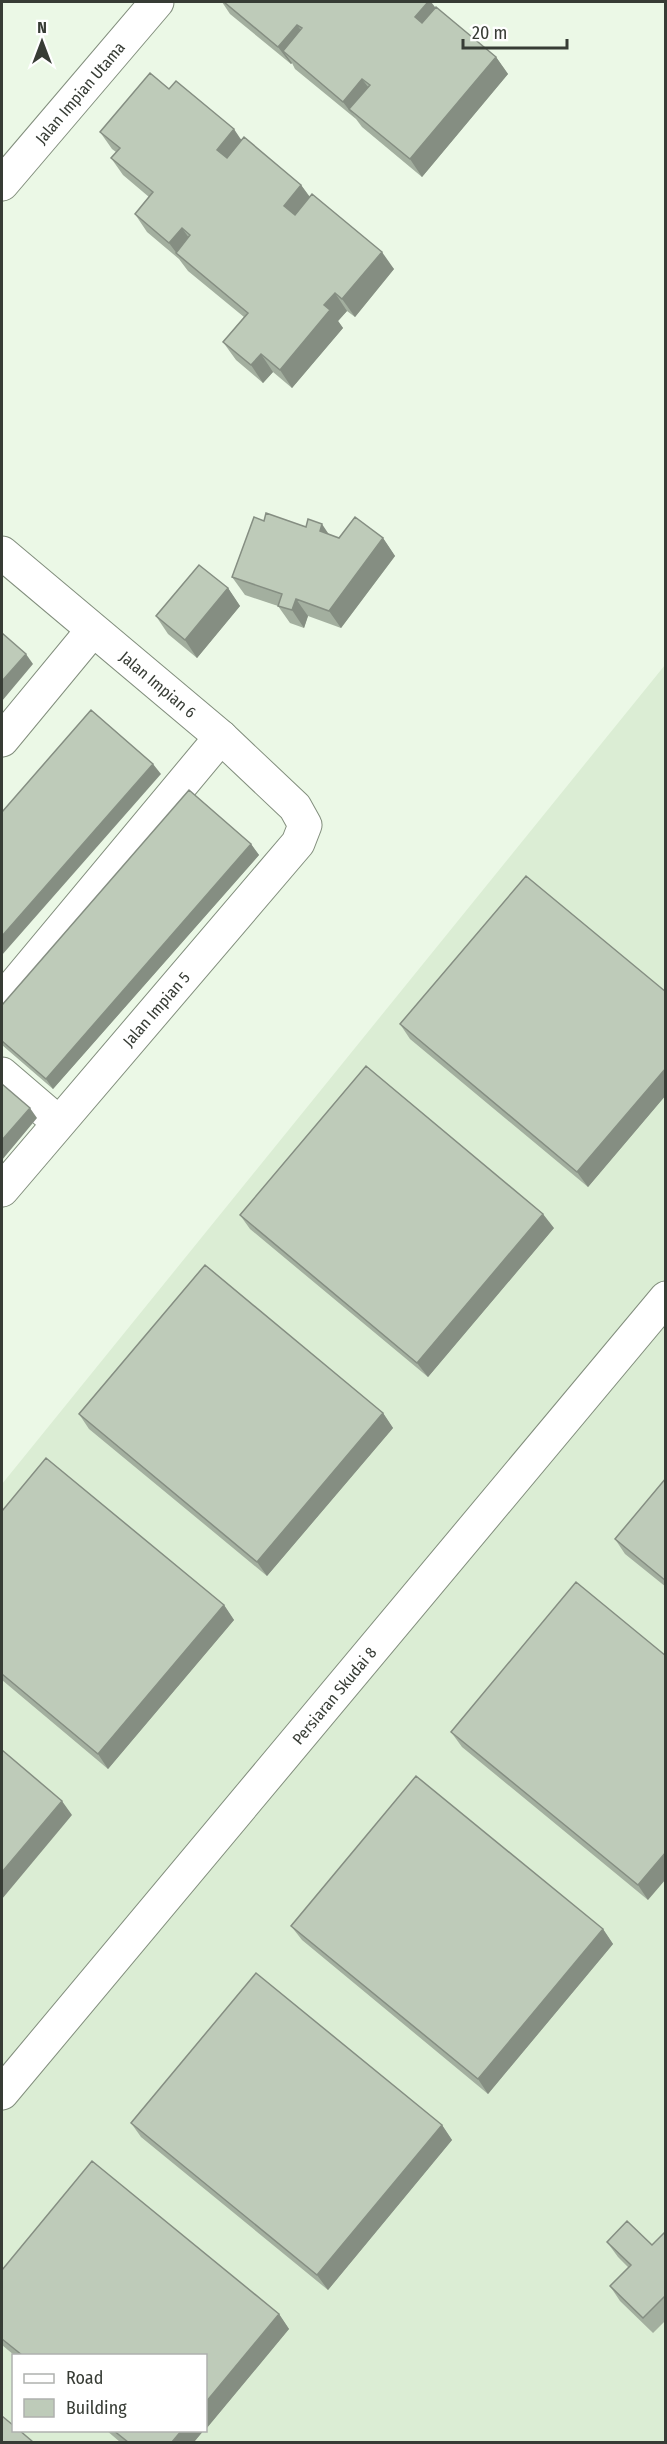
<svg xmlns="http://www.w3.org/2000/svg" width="667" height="2444" font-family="'Fira Sans Condensed',sans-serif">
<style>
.built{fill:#dbedd4;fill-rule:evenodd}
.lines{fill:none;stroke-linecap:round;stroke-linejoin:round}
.minor-casing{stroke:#828e7d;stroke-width:35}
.minor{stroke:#fff;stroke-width:33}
.wall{fill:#a3af9f}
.shaded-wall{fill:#858e82}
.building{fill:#becbb9;stroke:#858e82;stroke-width:1.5}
.labels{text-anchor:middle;stroke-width:4.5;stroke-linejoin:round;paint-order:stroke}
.street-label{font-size:16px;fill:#373c35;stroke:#fff}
</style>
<rect width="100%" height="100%" fill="#ebf8e6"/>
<!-- built -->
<path class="built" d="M 665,665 L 665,2442 L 2,2442 L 2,1484 ZM 14,2356 L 206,2356 L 206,2430 L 14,2430 Z"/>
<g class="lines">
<!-- minor casing -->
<g class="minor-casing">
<g id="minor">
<path id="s1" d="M 2,184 L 157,2"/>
<path id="s2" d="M 2,553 L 221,737 L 295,807 L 305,825 L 298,843 L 2,1190"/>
<path d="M 2,740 L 92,631"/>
<path d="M 2,1000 L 221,737"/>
<path d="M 2,1074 L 58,1122"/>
<path id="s3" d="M 2,2093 L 666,1298"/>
</g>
</g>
<!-- minor -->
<use href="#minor" class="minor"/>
</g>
<!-- wall -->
<path class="wall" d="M 222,2 L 431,2 L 435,7 L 496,57 L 508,74 L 422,177 L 362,127 L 356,119 L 295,69 L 292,63 L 291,64 L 230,14 Z
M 169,89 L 242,140 L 301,185 L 310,197 L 394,269 L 355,317 L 347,311 L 338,321 L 343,328 L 292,388 L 273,372 L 263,383 L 236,360 L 223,342 L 244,317 L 188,271 L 179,259 L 147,232 L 135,214 L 149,197 L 123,175 L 111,158 L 116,152 L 112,149 L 100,132 Z
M 264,521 L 330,535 L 339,538 L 383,538 L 395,556 L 341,628 L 308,616 L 304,628 L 290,623 L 278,606 L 245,595 L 232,577 Z
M 228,588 L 240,606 L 197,658 L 168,634 L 156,616 Z
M 251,844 L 259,855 L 53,1089 L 2,1045 L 2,1005 Z
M 666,992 L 666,1095 L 588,1187 L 410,1039 L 400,1024 Z
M 240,1215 L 554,1228 L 428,1377 L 250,1229 Z
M 383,1413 L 393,1428 L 267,1576 L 89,1429 L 79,1414 Z
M 666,1478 L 666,1587 L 625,1554 L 615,1539 Z
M 2,1511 L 224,1605 L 234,1620 L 108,1769 L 2,1680 Z
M 666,1656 L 648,1900 L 462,1747 L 451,1732 Z
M 291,1926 L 603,1929 L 613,1944 L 488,2094 L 302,1940 Z
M 131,2123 L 442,2125 L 452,2140 L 328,2290 L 141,2137 Z
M 666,2231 L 666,2320 L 653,2333 L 620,2301 L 610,2286 L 629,2268 L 618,2257 L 607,2242 L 652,2245 Z
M 2,2270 L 279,2314 L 289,2329 L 206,2429 L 206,2355 L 14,2355 L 2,2345 Z
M 106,2430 L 204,2430 L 194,2442 L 120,2442 Z"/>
<!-- shaded-wall -->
<path class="shaded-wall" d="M 428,2 L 431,2 L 442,17 L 427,34 L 415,17 Z
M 297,25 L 310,42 L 283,51 L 292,63 L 291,64 L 278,47 Z
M 496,57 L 508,74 L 422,177 L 410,159 Z
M 362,79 L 375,96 L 349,109 L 356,119 L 343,102 Z
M 234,129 L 246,147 L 230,167 L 217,150 Z
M 301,185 L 314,203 L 297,224 L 284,206 Z
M 182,228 L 194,245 L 178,255 L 169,243 Z
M 382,252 L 394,269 L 355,317 L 342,299 Z
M 335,293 L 347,311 L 338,321 L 343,328 L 292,388 L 280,370 L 324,305 Z
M 261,354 L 273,372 L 263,383 L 251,365 Z
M 322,524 L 334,542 L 320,531 Z
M 383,538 L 395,556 L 341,628 L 329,611 Z
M 228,588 L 240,606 L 197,658 L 185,640 Z
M 296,599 L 308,616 L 304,628 L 292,610 Z
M 26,654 L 33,664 L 2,701 L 2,681 Z
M 153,764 L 161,774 L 2,955 L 2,936 Z
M 251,844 L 259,855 L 53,1089 L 46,1079 Z
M 666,1068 L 666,1095 L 588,1187 L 577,1172 Z
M 30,1108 L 37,1118 L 2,1160 L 2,1140 Z
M 543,1214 L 554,1228 L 428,1377 L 417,1363 Z
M 383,1413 L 393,1428 L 267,1576 L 257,1562 Z
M 224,1605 L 234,1620 L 108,1769 L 98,1754 Z
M 62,1801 L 72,1815 L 2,1899 L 2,1872 Z
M 666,1852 L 666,1879 L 648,1900 L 638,1885 Z
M 603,1929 L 613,1944 L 488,2094 L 478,2079 Z
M 442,2125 L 452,2140 L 328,2290 L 317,2275 Z
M 279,2314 L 289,2329 L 206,2429 L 206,2402 Z
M 182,2430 L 204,2430 L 194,2442 L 172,2442 Z"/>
<!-- building -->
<path class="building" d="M 224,2 L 428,2 L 415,17 L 422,23 L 436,7 L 496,57 L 410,159 L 349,109 L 370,85 L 362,79 L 343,102 L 283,51 L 302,28 L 297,25 L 278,47 Z
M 150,73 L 169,89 L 176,81 L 234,129 L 217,150 L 227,158 L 244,137 L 301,185 L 284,206 L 295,215 L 312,194 L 382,252 L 342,299 L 335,293 L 324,305 L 330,310 L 280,370 L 261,354 L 251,365 L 223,342 L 248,313 L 176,253 L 190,235 L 182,228 L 169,243 L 135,214 L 153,192 L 111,158 L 120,148 L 100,132 Z
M 266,513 L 306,527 L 308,519 L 322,524 L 320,531 L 339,538 L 355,517 L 383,538 L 329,611 L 296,599 L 292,610 L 278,606 L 282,594 L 232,577 L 254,517 L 264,521 Z
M 199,565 L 228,588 L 185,640 L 156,616 Z
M 2,633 L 26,654 L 2,681 Z
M 91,710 L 153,764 L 2,936 L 2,812 Z
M 189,790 L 251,844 L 46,1079 L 2,1041 L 2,1005 Z
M 526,876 L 666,992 L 666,1068 L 577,1172 L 400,1024 Z
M 366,1066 L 543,1214 L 417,1363 L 240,1215 Z
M 2,1084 L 30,1108 L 2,1140 Z
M 205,1265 L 383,1413 L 257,1562 L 79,1414 Z
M 46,1458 L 224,1605 L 98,1754 L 2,1674 L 2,1511 Z
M 666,1478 L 666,1581 L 615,1539 Z
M 576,1582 L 666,1656 L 666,1852 L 638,1885 L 451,1732 Z
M 2,1750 L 62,1801 L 2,1872 Z
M 416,1776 L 603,1929 L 478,2079 L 291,1926 Z
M 256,1973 L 442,2125 L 317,2275 L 131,2123 Z
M 92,2161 L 279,2314 L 206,2402 L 206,2355 L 22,2355 L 2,2339 L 2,2270 Z
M 627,2221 L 652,2245 L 666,2231 L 666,2295 L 643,2318 L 610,2286 L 631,2265 L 607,2242 Z
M 2,2416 L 14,2426 L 14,2430 L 19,2430 L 33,2442 L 2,2442 Z
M 113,2430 L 182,2430 L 172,2442 L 128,2442 Z"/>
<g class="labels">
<!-- street labels -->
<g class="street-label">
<text dy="6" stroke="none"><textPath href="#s1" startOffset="120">Jalan Impian Utama</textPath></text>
<text dy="6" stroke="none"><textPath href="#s2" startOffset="204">Jalan Impian 6</textPath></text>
<text transform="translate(156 1009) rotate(-49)" y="6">Jalan Impian 5</text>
<text dy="6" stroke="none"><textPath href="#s3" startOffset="518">Persiaran Skudai 8</textPath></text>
</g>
</g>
<!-- border -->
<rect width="667" height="2444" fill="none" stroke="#373c35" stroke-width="6"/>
<!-- legend -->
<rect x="12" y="2354" width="195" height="78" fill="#ffffff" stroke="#afb1ae" stroke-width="1.5"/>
<rect x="24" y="2374" width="30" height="9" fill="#ffffff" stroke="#afb1ae" stroke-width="1.5"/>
<text x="66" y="2384" font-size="18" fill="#373c35">Road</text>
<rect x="24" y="2399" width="30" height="18" fill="#becbb9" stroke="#afb1ae" stroke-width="1.5"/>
<text x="66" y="2414" font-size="18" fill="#373c35">Building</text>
<!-- north arrow -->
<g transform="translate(42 42)" stroke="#ffffff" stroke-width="4.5" paint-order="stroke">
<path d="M0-4.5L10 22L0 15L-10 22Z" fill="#373c35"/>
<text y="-9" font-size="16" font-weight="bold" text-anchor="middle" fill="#373c35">N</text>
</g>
<!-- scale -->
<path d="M463 39v9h104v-9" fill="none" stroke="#373c35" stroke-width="3"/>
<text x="472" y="39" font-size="18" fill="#373c35" stroke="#ffffff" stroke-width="4.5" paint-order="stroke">20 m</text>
</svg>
